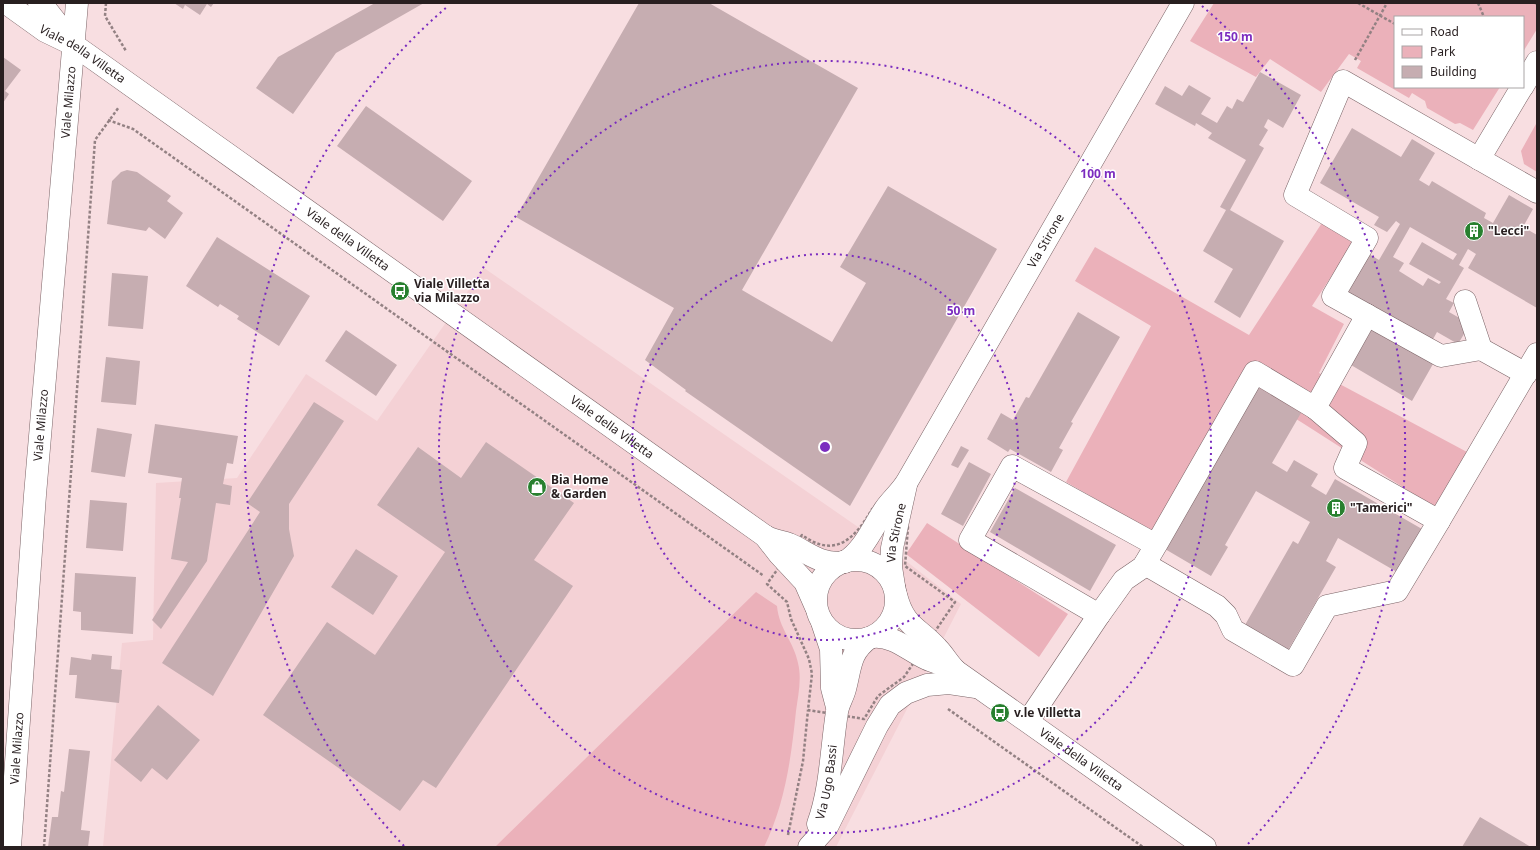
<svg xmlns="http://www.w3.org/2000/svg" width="1540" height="850" font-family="'Noto Sans',sans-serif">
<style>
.built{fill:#f4d1d5}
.green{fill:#ebb1ba}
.building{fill:#c6adb1;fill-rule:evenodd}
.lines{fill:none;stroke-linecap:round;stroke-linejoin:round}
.minor-casing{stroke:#7b6467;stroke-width:23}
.major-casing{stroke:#7b6467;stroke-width:23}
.path{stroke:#938183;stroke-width:2.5;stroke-dasharray:3 2;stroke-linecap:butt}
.minor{stroke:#fff;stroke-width:22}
.major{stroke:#fff;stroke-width:22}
.ring{fill:none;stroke:#7b2cbf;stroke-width:2;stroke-dasharray:2 4}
.labels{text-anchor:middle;stroke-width:3;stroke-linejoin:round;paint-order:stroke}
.street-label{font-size:12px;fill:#281f20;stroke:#fff}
.poi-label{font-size:12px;font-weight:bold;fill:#281f20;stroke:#fff;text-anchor:start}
.centre{fill:#7b2cbf;stroke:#fff;stroke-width:2}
.ring-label{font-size:12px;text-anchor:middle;font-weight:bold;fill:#7b2cbf;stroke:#fff;stroke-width:3;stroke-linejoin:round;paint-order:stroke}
</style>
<rect width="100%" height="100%" fill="#f8dee1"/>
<!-- built -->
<path class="built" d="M 484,268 L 897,554 L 961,604 L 836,847 L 103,847 L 122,643 L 153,640 L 156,483 L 237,478 L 306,374 L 377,421 Z"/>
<!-- green -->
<path class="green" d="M 1214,3 L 1537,3 L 1537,29 L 1523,52 L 1523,17 L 1395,17 L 1395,87 L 1500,87 L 1473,130 L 1460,123 L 1455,124 L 1427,108 L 1425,101 L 1412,93 L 1409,98 L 1357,68 L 1361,61 L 1349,54 L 1321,92 L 1270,59 L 1256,77 L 1190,41 Z
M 1536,124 L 1537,124 L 1537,172 L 1524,164 L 1521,151 Z
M 1331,209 L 1364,226 L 1312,306 L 1344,324 L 1319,373 L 1467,452 L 1437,509 L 1301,422 L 1237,384 L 1152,531 L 1066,482 L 1151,326 L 1075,281 L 1095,247 L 1249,335 Z
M 927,523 L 1068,614 L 1039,657 L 906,554 Z
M 756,592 L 777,606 C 779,629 794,642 798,663 C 802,679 798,696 796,711 C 791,759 785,804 764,847 L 495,847 Z"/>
<!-- building -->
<path class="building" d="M 174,3 L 214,3 L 211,7 L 207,4 L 200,15 L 185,5 L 183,9 Z
M 375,3 L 424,3 L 336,53 L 293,114 L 256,88 L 278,57 Z
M 639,3 L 709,3 L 858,88 L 742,290 L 832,342 L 866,283 L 840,267 L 888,186 L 997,249 L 850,506 L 685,391 L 686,390 L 645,360 L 674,308 L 516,217 Z
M 3,57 L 21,70 L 5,91 L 9,94 L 3,103 Z
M 1260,72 L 1301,95 L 1283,128 L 1268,119 L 1264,127 L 1268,130 L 1259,145 L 1264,148 L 1230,210 L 1284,241 L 1240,318 L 1214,302 L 1233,269 L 1203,251 L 1226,210 L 1220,207 L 1246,160 L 1208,138 L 1212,133 L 1196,123 L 1195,126 L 1155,104 L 1165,86 L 1182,96 L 1189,85 L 1211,98 L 1201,114 L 1217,123 L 1227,106 L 1232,109 L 1237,99 L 1243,102 Z
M 366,106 L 472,181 L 443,221 L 337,146 Z
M 1352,128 L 1401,157 L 1412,139 L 1435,153 L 1419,180 L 1429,186 L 1432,181 L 1486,213 L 1484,218 L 1493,223 L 1509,195 L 1533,209 L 1523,227 L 1537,235 L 1537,308 L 1468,268 L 1476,254 L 1468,249 L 1459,265 L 1464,268 L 1446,299 L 1454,303 L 1449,312 L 1470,324 L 1458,344 L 1437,332 L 1432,341 L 1347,292 L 1369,254 L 1379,260 L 1400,224 L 1396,221 L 1387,232 L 1374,225 L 1379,217 L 1320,183 ZM 1410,227 L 1457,254 L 1453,260 L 1422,242 L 1409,264 L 1441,282 L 1439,284 L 1428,278 L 1423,286 L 1399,271 L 1404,263 L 1393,257 Z
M 127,170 L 137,172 L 171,196 L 167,201 L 183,213 L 165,239 L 149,227 L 146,231 L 107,224 L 112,181 L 121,172 Z
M 217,237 L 310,296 L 279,346 L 237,319 L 239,316 L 220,304 L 218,307 L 186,286 Z
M 112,273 L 148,276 L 143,329 L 108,326 Z
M 1078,312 L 1120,337 L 1071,422 L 1073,423 L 1059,448 L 1063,450 L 1051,472 L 1010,449 L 1008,452 L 987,439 L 1001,413 L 1013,420 L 1026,397 L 1029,398 Z
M 1372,329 L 1433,364 L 1412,401 L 1351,365 Z
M 346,330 L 397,365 L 376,396 L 325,361 Z
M 106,357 L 140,361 L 136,405 L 101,402 Z
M 1258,387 L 1301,413 L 1272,463 L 1287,472 L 1294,460 L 1318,474 L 1311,486 L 1326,495 L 1335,479 L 1422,529 L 1397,572 L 1338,538 L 1326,561 L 1336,567 L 1288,650 L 1245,625 L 1293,541 L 1298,544 L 1310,522 L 1256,491 L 1225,545 L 1228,547 L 1211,576 L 1165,549 Z
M 314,402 L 344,421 L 289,504 L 289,529 L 294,556 L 213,696 L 162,663 L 260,512 L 247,503 Z
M 155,424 L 238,436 L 233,464 L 227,463 L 223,484 L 232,486 L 230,505 L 216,503 L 207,561 L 161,629 L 152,620 L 188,562 L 171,559 L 181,498 L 179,498 L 182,478 L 148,473 Z
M 97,428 L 132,434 L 125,477 L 91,472 Z
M 486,442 L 574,503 L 534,560 L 573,586 L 436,788 L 423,780 L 400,811 L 263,715 L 327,622 L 375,655 L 445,552 L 377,505 L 418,447 L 461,478 Z
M 961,446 L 969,450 L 958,468 L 951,465 Z
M 969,462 L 991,474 L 963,526 L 941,514 Z
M 1015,488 L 1116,545 L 1090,591 L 990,532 Z
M 90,500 L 127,503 L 123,551 L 86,548 Z
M 356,549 L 398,576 L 373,615 L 331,587 Z
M 75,573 L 136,577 L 133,634 L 81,630 L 81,612 L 73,611 Z
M 92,654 L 112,656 L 111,669 L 122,670 L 119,703 L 75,698 L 77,675 L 69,675 L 71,657 L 91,660 Z
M 158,705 L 200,740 L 167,780 L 152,768 L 141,782 L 114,760 Z
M 69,749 L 90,751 L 81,830 L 90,831 L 88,847 L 48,847 L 52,817 L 58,817 L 61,791 L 64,792 Z
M 1480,817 L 1531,847 L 1462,847 Z"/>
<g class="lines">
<!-- minor casing -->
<g class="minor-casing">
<g id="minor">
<path id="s1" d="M 6,3 L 45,31 L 74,45 L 765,536 C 773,541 781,541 789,544 C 808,552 821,566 844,562"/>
<path d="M 39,3 L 45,8 L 71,41"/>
<path d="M 1523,86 L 1537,62"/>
<path d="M 1479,159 L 1522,87"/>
<path d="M 1537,192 L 1343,81 L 1295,195 L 1367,238 L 1333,296 L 1367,315 L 1315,408 L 1356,443 L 1345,468 L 1439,521 L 1537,354"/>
<path d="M 1465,301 L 1481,349 L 1526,374"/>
<path d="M 1367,315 L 1441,356 L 1481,349"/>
<path d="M 765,536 L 779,554 L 805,582 L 816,607"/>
<path d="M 1156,545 L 1143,567 L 1124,580 L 1099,615 L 970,540 L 1012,466 L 1156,545 L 1255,372 L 1315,408"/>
<circle cx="856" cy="600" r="40"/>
<path id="s2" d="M 845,562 C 864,550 873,527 885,509 C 892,499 902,491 908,480 L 1183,3"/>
<path d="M 1145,564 L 1217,606 L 1226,615 L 1233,630 L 1293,665 L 1327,606 L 1397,591 L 1439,521"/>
<path id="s3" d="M 894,586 L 891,567 L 892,548 L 906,485"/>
<path d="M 896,595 C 904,627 918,627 937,648 C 944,655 948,663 955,670"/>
<path d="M 822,622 L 831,649 L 832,688 L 837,707"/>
<path id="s4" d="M 873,637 C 894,635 909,651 927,659 C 935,663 945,664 953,669 L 1205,847"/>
<path d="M 1028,721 L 1099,615"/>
<path id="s5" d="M 818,824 C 831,788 831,750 837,712 C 838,704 843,697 845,689 C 851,667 849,653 869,638"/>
<path d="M 809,847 L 827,827 L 877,726 L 890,705 L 906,693 L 927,685 L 949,683 L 976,687"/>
</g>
</g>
<!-- major casing -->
<g class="major-casing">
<g id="major">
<path id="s6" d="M 10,847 L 35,495 L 77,3"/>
</g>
</g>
<!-- path -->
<path class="path" d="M 106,3 L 105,16 L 126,51
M 1358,3 L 1395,24
M 1478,3 L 1484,17
M 1535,3 L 1537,4
M 1355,60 L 1387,3
M 108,120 L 133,129 L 764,576
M 872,509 L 908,527 L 905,566 L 955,602 L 904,677 L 878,696 L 864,719 L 808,710 L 812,674 L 809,659 L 791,619 L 787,602 L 767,584 L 802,535 C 835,559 855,539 872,509 Z
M 948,709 L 1143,847
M 788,835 L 803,761 L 808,710
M 44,847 L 95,140 L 119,107"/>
<!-- minor -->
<use href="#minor" class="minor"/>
<!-- major -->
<use href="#major" class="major"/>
</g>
<!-- distance rings -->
<g class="ring">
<circle cx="825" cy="447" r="193"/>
<circle cx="825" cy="447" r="386"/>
<path d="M404 846A580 580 0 0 1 448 6M1202 6A580 580 0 0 1 1246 846"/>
</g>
<!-- icons -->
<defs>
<g id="building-disc" transform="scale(1)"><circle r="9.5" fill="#28802f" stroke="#fff"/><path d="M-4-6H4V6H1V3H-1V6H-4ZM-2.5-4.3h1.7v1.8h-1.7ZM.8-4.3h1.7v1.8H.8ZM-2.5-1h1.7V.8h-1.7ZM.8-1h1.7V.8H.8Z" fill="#fff"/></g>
<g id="bus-disc" transform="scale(1)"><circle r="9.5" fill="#28802f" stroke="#fff"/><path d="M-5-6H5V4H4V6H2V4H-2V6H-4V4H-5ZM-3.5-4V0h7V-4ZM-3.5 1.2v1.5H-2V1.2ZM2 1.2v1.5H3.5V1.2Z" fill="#fff"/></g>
<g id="shop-disc" transform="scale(1)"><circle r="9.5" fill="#28802f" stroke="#fff"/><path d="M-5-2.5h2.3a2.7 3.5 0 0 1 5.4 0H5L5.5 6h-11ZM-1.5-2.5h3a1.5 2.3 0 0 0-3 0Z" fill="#fff"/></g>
</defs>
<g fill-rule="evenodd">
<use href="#building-disc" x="1474" y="231"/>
<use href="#bus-disc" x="400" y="291"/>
<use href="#shop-disc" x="537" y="487"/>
<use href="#building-disc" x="1336" y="508"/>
<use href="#bus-disc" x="1000" y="713"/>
</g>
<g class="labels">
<!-- street labels -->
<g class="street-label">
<text dy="4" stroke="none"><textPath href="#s1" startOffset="92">Viale della Villetta</textPath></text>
<text dy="4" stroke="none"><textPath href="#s6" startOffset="747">Viale Milazzo</textPath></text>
<text dy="4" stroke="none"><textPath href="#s1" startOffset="416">Viale della Villetta</textPath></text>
<text dy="4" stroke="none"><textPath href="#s2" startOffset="380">Via Stirone</textPath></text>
<text dy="4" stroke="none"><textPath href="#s6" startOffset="423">Viale Milazzo</textPath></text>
<text dy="4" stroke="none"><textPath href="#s1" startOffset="740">Viale della Villetta</textPath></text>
<text dy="4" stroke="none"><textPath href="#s3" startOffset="54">Via Stirone</textPath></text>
<text dy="4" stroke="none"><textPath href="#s6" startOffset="99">Viale Milazzo</textPath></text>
<text dy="4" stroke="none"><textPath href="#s4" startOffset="244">Viale della Villetta</textPath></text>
<text dy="4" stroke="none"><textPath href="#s5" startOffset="43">Via Ugo Bassi</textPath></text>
</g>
<!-- poi labels -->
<g class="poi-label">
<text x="1488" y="235">"Lecci"</text>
<text x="414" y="288">Viale Villetta<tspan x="414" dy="14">via Milazzo</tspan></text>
<text x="551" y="484">Bia Home<tspan x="551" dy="14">&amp; Garden</tspan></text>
<text x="1350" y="512">"Tamerici"</text>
<text x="1014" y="717">v.le Villetta</text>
</g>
</g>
<circle cx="825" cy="447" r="6" class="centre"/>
<g class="ring-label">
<text x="1235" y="41">150 m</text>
<text x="1098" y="178">100 m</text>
<text x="961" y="315">50 m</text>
</g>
<!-- border -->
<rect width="1540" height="850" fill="none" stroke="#281f20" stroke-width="8"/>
<!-- legend -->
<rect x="1394" y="16" width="130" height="72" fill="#ffffff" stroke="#a9a5a6"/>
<rect x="1402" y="29" width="20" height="6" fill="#ffffff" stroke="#a9a5a6"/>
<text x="1430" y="36" font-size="12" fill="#281f20">Road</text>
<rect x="1402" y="46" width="20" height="12" fill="#ebb1ba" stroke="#a9a5a6"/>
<text x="1430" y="56" font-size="12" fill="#281f20">Park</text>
<rect x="1402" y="66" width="20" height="12" fill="#c6adb1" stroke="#a9a5a6"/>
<text x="1430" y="76" font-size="12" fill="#281f20">Building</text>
</svg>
